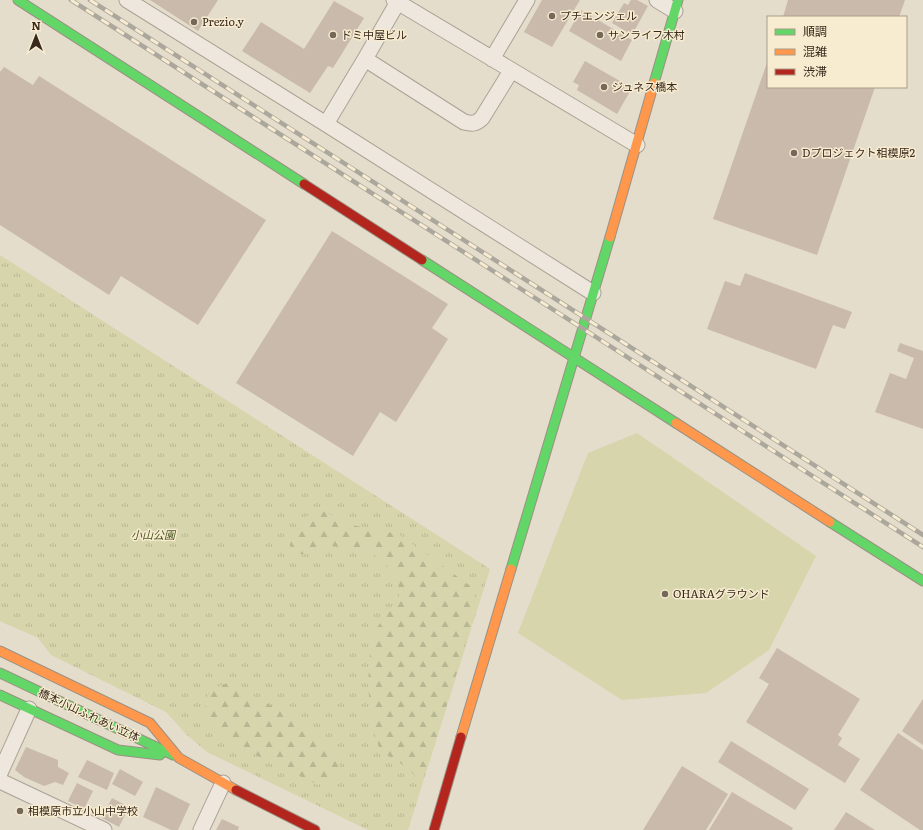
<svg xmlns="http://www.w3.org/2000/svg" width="923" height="830" font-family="Literata,'Noto Sans JP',serif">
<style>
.grass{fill:url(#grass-tufts)}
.forest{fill:url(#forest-firs)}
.pitch{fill:#d6d5ac}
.building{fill:#c9baac}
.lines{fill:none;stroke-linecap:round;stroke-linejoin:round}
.street-casing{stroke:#aaa295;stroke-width:17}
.fast-casing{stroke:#9a9184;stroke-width:11}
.slow-casing{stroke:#9a9184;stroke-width:11}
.jam-casing{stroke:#9a9184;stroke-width:11}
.street{stroke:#ede7dd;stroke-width:15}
.fast{stroke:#63d668;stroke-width:9}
.slow{stroke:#ff974d;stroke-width:9}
.jam{stroke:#b3261e;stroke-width:9}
.rail-casing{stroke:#aca79d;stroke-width:4.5}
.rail{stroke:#f7ebd0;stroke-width:3;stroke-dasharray:9;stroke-linecap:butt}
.poi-dot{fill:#756859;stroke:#f7ebd0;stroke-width:1.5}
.labels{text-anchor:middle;stroke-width:3;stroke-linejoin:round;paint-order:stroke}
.poi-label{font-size:11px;fill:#39291c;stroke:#f7ebd0;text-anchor:start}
.park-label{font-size:11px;font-style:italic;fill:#4b5721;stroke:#f7ebd0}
.street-label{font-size:11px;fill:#39291c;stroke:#f7ebd0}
</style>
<defs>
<pattern id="grass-tufts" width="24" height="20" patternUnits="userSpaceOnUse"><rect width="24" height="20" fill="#d6d5ac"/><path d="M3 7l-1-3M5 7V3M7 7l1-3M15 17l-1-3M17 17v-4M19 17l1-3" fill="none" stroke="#b8b793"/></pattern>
<pattern id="forest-firs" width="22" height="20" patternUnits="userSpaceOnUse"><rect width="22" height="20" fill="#d6d5ac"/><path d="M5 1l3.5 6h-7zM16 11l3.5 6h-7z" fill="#b8b793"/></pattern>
</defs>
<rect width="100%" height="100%" fill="#e5ddcb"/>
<!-- grass -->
<path class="grass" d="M 0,255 L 490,569 L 408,830 L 368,830 L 207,752 L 187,735 L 166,712 L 51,655 L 38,638 L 0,621 Z"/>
<!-- forest -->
<path class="forest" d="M 321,510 L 352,525 L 398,534 L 476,590 L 474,617 L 433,750 L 421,783 L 408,768 L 380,751 L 372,726 L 368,686 L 371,635 L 382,621 L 400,594 L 396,574 L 371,552 L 331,546 L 317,554 L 296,554 L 290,544 L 303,518 Z
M 227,683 L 259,699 L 301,722 L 333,749 L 342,774 L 318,785 L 221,738 L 203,721 L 207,697 L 211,690 Z"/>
<!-- pitch -->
<path class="pitch" d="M 637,433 L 816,556 L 769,650 L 706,693 L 622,700 L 518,633 L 588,453 Z"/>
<!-- building -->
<path class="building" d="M 150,0 L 218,0 L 198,31 Z
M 542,0 L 580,0 L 552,47 L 524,32 Z
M 631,0 L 637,0 L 648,6 L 632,35 L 612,23 L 624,3 L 628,5 Z
M 788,0 L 905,0 L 899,17 L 783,17 Z
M 334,1 L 364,18 L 333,68 L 328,66 L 310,93 L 242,51 L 261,22 L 304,49 Z
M 581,10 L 632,40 L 621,61 L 569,31 Z
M 768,60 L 768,87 L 875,87 L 817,255 L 713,219 Z
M 585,61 L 632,88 L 617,114 L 577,90 L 579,85 L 573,82 Z
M 4,67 L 33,85 L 39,76 L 266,220 L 198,325 L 121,276 L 109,295 L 0,225 L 0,72 Z
M 332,231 L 448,304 L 432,328 L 448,339 L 396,422 L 380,412 L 353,456 L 236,383 Z
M 745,273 L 852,312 L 845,329 L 833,325 L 816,369 L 707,329 L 725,281 L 740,286 Z
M 900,343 L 923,351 L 923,429 L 875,412 L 890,373 L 906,379 L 914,358 L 897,351 Z
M 777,648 L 860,699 L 838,735 L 842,738 L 838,745 L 860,759 L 845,783 L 746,722 L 769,684 L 759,678 Z
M 923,699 L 923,745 L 902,731 Z
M 898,733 L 923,750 L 923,830 L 920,830 L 860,790 Z
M 731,741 L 809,789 L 795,810 L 718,762 Z
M 26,747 L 58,760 L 58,767 L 69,773 L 63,785 L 55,782 L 44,786 L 24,777 L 15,770 Z
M 87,760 L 114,773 L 107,790 L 78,777 Z
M 682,766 L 728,794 L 706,830 L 643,830 Z
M 120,769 L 143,782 L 135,796 L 112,784 Z
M 77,783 L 93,791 L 84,809 L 68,801 Z
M 156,787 L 190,804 L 178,830 L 171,830 L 143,817 Z
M 732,792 L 793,828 L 792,830 L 709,830 Z
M 112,798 L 129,807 L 119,827 L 102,818 Z
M 846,812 L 875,830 L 834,830 Z
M 222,819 L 239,827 L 238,830 L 216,830 Z"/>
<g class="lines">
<!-- street casing -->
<g class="street-casing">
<path id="street" d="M 127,0 L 326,124 L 593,293
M 394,0 L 637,145
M 657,0 L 675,11
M 365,59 L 464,122 C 472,124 476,124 482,118 L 511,71
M 492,59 L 527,0
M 326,124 L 365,59 L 399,0
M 0,773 L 29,709
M 0,781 L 104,830
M 201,830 L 223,783"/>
</g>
<!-- fast casing -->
<g class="fast-casing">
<path id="fast" d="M 18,0 L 304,184
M 654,83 L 678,0
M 422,260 L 676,423
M 830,522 L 923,581
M 511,569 L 610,237
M 0,673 L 173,755
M 0,695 L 118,750 L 160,755"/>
</g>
<!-- slow casing -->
<g class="slow-casing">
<path id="slow" d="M 610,237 L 654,83
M 676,423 L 830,522
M 0,651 L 150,723 L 179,758 L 236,790
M 461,737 L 511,569"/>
</g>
<!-- jam casing -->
<g class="jam-casing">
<path id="jam" d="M 304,184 L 422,260
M 236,790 L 315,830
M 434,830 L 461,737"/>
</g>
<!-- street -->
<use href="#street" class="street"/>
<!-- fast -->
<use href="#fast" class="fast"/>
<!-- slow -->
<use href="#slow" class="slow"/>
<!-- jam -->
<use href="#jam" class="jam"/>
<!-- rail casing -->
<g class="rail-casing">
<path id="rail" d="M 71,0 L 923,547
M 90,0 L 923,535"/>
</g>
<!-- rail -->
<use href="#rail" class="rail"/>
</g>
<!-- markers -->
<g class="poi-dot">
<circle cx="552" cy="16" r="4"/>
<circle cx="194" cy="22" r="4"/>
<circle cx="333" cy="35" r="4"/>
<circle cx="600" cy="35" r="4"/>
<circle cx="604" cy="87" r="4"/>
<circle cx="794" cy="153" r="4"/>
<circle cx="665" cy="594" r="4"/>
<circle cx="20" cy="811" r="4"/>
</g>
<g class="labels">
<!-- poi labels -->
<g class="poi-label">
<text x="560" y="20">プチエンジェル</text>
<text x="202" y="26">Prezio.y</text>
<text x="341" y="39">ドミ中屋ビル</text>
<text x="608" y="39">サンライフ木村</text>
<text x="612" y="91">ジュネス橋本</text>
<text x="802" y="157">Dプロジェクト相模原2</text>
<text x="673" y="598">OHARAグラウンド</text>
<text x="28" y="815">相模原市立小山中学校</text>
</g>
<!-- park labels -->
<g class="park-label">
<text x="153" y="539">小山公園</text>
</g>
<!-- street labels -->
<g class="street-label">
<text transform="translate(89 715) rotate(25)" y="4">橋本小山ふれあい立体</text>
</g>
</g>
<!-- legend -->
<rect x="767" y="16" width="140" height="72" fill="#f7ebd0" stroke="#ab9d88"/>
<rect x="775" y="29" width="20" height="6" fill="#63d668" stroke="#ab9d88"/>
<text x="803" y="36" font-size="12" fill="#39291c">順調</text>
<rect x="775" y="49" width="20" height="6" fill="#ff974d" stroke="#ab9d88"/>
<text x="803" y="56" font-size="12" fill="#39291c">混雑</text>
<rect x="775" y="69" width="20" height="6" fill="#b3261e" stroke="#ab9d88"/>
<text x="803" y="76" font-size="12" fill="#39291c">渋滞</text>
<!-- north arrow -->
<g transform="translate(36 36)" stroke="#f7ebd0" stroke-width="3" paint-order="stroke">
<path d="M0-3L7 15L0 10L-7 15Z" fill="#39291c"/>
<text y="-6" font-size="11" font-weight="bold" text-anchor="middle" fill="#39291c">N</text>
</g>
</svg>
